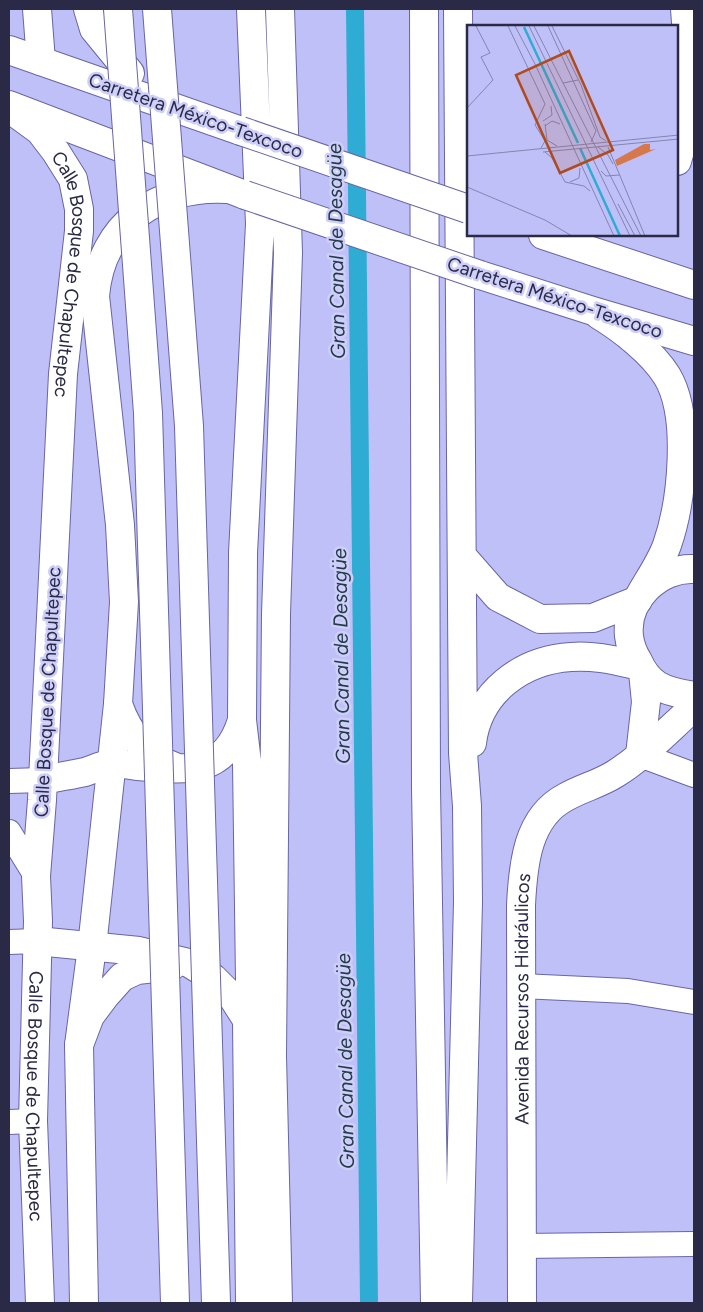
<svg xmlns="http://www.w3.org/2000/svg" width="703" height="1312" font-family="Figtree,sans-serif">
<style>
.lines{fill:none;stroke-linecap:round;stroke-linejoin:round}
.canal{stroke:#2facd4;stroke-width:18}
.minor-casing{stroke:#6865a5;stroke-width:26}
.major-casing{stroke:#6865a5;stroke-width:30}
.highway-casing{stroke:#6865a5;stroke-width:30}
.minor{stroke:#fff;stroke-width:24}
.major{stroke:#fff;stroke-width:28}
.highway{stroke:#fff;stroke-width:28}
.highway-bridge-casing{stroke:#6865a5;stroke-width:30;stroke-linecap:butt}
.highway-bridge{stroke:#fff;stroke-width:28}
.labels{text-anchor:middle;stroke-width:5;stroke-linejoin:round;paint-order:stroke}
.street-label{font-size:19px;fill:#2b2a46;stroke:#cecefa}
.water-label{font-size:20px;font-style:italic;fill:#223b45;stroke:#cecefa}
.inset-river{fill:none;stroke:#2facd4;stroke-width:2.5}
.inset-road{fill:none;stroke:#8484b1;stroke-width:1}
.view{fill:#af4b1d;fill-opacity:0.15;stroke:#af4b1d;stroke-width:2.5}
.inset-edge{fill:none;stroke:#2b2a46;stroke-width:2.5}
</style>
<rect width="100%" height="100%" fill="#c0c0f9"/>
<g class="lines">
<!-- canal -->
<path class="canal" d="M 355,9 L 369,1303"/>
<!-- minor casing -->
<g class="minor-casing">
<path id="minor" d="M 640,755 L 694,775
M 9,781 L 43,780
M 9,832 L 36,876
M 9,942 L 37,941
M 521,986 L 628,991 L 694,1002
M 9,1122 L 33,1121
M 521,1246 L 694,1244"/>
</g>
<!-- major casing -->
<g class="major-casing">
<g id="major">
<path d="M 37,9 L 41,61"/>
<path d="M 88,9 L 94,29 L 130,73"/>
<path id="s1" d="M 10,109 L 40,131 L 56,152 L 73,179 L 79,209 L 79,231 L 63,374 L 42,800 L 36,876 L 38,921 L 33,1121 L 40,1303"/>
<path d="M 599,315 C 622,329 652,352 667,376 C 691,416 682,502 667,545 C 661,562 649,579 640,595"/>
<path d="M 694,569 C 659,567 625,600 629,636 C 630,645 633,653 638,661 C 642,670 648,679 657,685 C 668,692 682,694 694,696"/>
<path d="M 640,755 L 646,702 L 643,672"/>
<path d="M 84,1303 L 79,1045 L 92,947 L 118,704 L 124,602 L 120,525 L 95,296 C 101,224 158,185 228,189"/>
<path id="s2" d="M 522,1303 L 521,905 C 523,865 527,817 566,797 C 582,788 599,784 615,774 C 644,756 669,729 694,707"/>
</g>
</g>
<!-- highway casing -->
<g class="highway-casing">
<path id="highway" d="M 424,9 L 426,788 L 435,1303
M 458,9 L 463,753 L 467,806 L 468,902 L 458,1303
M 9,50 L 241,131
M 9,105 L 245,195
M 677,161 L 688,123 L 691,89 L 685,9
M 543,235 L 694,285
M 480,275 L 593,311 L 694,341
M 462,556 L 498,597 L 540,619 L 593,618 L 638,600
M 118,704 C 128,733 146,757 175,767
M 472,743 C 478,692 522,660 571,657 C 595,655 617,661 640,666
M 43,780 C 57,777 71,775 85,772 C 94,769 102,765 111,764 C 119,763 130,765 138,766 C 185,770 225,776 242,720
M 37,941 L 139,951 L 189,963 L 213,978 L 233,998 L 247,1020
M 79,1045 L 90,1016 L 105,996 L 122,977 L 137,970 L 172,966
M 250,1303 L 247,1020 L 250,980 L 247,763 L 242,720 L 243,553 L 260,224 L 251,9
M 278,1303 L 272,1056 L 276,614 L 288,253 L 280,9"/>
</g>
<!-- minor -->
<use href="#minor" class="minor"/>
<!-- major -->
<use href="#major" class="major"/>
<!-- highway -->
<use href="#highway" class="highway"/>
<!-- highway-bridge casing -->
<g class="highway-bridge-casing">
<path id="highway-bridge" d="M 118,9 L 148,413 L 175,1303
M 157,9 L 189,426 L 216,1303
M 241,131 L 468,209
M 245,195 L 480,275"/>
</g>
<!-- highway-bridge -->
<use href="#highway-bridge" class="highway-bridge"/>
</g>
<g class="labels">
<!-- street labels -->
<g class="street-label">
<text transform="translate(196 115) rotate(19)" y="7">Carretera México-Texcoco</text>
<text dy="7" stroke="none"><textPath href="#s1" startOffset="190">Calle Bosque de Chapultepec</textPath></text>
<text transform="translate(555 297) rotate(18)" y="7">Carretera México-Texcoco</text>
<text transform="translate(47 692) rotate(-87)" y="7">Calle Bosque de Chapultepec</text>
<text dy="7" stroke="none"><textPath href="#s2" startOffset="304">Avenida Recursos Hidráulicos</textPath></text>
<text dy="7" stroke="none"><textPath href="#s1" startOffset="1015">Calle Bosque de Chapultepec</textPath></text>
</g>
<!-- water labels -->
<g class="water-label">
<text transform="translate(336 251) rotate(-91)" y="7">Gran Canal de Desagüe</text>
<text transform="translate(341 656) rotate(-91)" y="7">Gran Canal de Desagüe</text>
<text transform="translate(345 1061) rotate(-91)" y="7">Gran Canal de Desagüe</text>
</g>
</g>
<!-- overview -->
<g transform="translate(467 25)">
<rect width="211" height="211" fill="#c0c0f9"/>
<path d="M 177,119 L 183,119 L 183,125 L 189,124 L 150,141 L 148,135 Z" fill="#d6784c"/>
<path class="inset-river" d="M 57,2 L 111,118M 113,123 L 153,211"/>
<path class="inset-road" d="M 41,1 L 78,79 L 68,100 L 78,116 L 74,123M 48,1 L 68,39 L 147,211M 62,1 L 163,211M 67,1 L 174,211M 81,1 L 129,106 L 124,117M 85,1 L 114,60 L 133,112 L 139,116M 96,58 L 111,55M 0,83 L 26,55 L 14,32 L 23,28 L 9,1M 76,96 L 85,90 L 84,81M 78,99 L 80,115 L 90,121M 78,101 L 85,96 L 93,99M 131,122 L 141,130 L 146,139M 141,122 L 178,211M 76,127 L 212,114M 78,127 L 85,133 L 98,157 L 117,161 L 123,166M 0,131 L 212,110M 134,146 L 139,151 L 153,150M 103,157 L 112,153 L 113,143M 0,162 L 78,195 L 105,211M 151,179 L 168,211"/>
<path class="view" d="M 102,26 L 146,125 L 93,148 L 49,50 Z"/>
<rect width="211" height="211" class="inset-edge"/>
</g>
<!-- border -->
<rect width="703" height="1312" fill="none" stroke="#2b2a46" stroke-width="20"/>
</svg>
